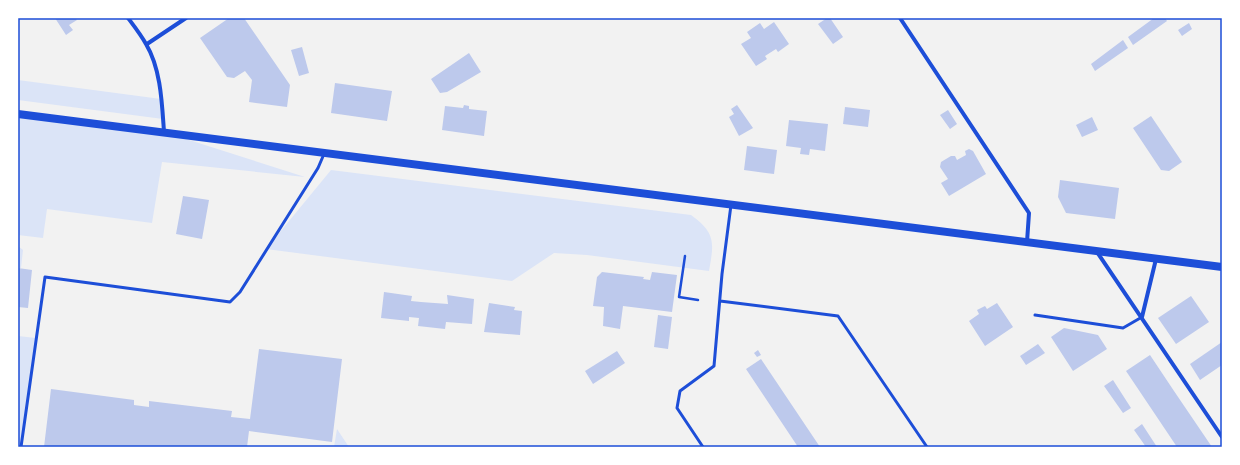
<svg xmlns="http://www.w3.org/2000/svg" width="1240" height="465" font-family="'Space Grotesk',sans-serif">
<style>
.green{fill:#dbe4f7}
.building{fill:#bdc9ec}
.lines{fill:none;stroke-linecap:round;stroke-linejoin:round}
.path{stroke:#1d4ed8;stroke-width:2.5}
.service{stroke:#1d4ed8;stroke-width:3}
.minor{stroke:#1d4ed8;stroke-width:4}
.secondary{stroke:#1d4ed8;stroke-width:8}
.neatline{fill:none;stroke:#1d4ed8;stroke-width:1.5}
</style>
<rect width="100%" height="100%" fill="#f2f2f2"/>
<!-- green -->
<path class="green" d="M 18,80 L 161,99 L 163,119 L 18,100 Z
M 18,114 L 164,132 L 305,177 L 162,162 L 152,223 L 47,209 L 43,238 L 18,235 Z
M 331,170 L 691,215 C 716,233 714,243 709,271 L 587,255 L 554,253 L 512,281 L 266,249 Z
M 18,246 L 23,250 L 21,268 L 18,268 Z
M 18,336 L 36,338 L 21,447 L 18,447 Z
M 337,429 L 349,447 L 334,447 Z"/>
<!-- building -->
<path class="building" d="M 55,18 L 75,18 L 77,20 L 69,25 L 73,30 L 66,35 Z
M 229,18 L 244,18 L 290,85 L 287,107 L 249,102 L 252,80 L 245,71 L 234,78 L 227,77 L 200,38 Z
M 827,18 L 830,18 L 843,37 L 833,44 L 818,24 Z
M 1154,18 L 1165,18 L 1167,21 L 1133,45 L 1128,37 Z
M 774,22 L 789,44 L 778,52 L 776,49 L 765,56 L 767,59 L 756,66 L 741,44 L 751,38 L 747,32 L 760,23 L 764,29 Z
M 1189,23 L 1192,29 L 1182,36 L 1178,30 Z
M 1123,40 L 1128,48 L 1095,71 L 1091,64 Z
M 302,47 L 309,73 L 299,76 L 291,50 Z
M 469,53 L 481,72 L 447,92 L 440,93 L 431,79 Z
M 335,83 L 392,91 L 387,121 L 331,113 Z
M 464,105 L 469,106 L 469,109 L 487,111 L 484,136 L 442,130 L 445,106 L 463,108 Z
M 737,105 L 753,128 L 739,136 L 729,117 L 734,114 L 731,109 Z
M 845,107 L 870,110 L 868,127 L 843,124 Z
M 948,110 L 957,124 L 950,129 L 940,115 Z
M 1151,116 L 1182,162 L 1169,171 L 1161,170 L 1133,128 Z
M 1092,117 L 1098,130 L 1082,137 L 1076,125 Z
M 789,120 L 828,124 L 825,151 L 810,149 L 809,155 L 800,154 L 801,148 L 786,146 Z
M 747,146 L 777,150 L 774,174 L 744,170 Z
M 969,149 L 973,151 L 986,174 L 949,196 L 941,183 L 948,179 L 940,167 L 941,162 L 951,156 L 955,156 L 957,160 L 966,155 L 965,151 Z
M 1060,180 L 1119,188 L 1115,219 L 1066,213 L 1058,197 Z
M 183,196 L 209,200 L 202,239 L 176,234 Z
M 18,268 L 32,270 L 28,308 L 18,307 Z
M 602,272 L 644,277 L 643,279 L 650,280 L 652,272 L 677,275 L 672,312 L 623,306 L 620,329 L 603,326 L 604,307 L 593,306 L 597,277 Z
M 384,292 L 412,296 L 411,301 L 421,302 L 448,304 L 447,295 L 474,299 L 472,324 L 446,322 L 445,329 L 418,326 L 419,318 L 409,317 L 409,321 L 381,318 Z
M 1191,296 L 1209,322 L 1176,344 L 1158,318 Z
M 489,303 L 515,307 L 514,310 L 522,311 L 520,335 L 484,332 Z
M 997,303 L 1013,327 L 985,346 L 969,321 L 979,314 L 977,310 L 985,306 L 987,309 Z
M 658,315 L 672,317 L 668,349 L 654,347 Z
M 1064,328 L 1098,335 L 1107,349 L 1073,371 L 1051,337 Z
M 1222,342 L 1222,365 L 1200,380 L 1190,364 Z
M 1038,344 L 1045,353 L 1026,365 L 1020,356 Z
M 259,349 L 342,359 L 332,442 L 249,431 L 247,447 L 44,447 L 51,389 L 134,400 L 134,405 L 149,407 L 149,401 L 232,411 L 231,417 L 250,419 Z
M 758,350 L 761,355 L 757,357 L 754,353 Z
M 617,351 L 625,363 L 593,384 L 585,371 Z
M 1150,355 L 1174,391 L 1212,447 L 1177,447 L 1175,444 L 1126,371 Z
M 761,359 L 820,447 L 798,447 L 746,369 Z
M 1113,380 L 1131,408 L 1123,413 L 1104,386 Z
M 1142,424 L 1157,447 L 1146,447 L 1134,430 Z"/>
<g class="lines">
<!-- path -->
<path class="path" d="M 685,256 L 679,297 L 698,300"/>
<!-- service -->
<path class="service" d="M 720,301 L 838,316 L 927,447
M 1035,315 L 1123,328 L 1142,317
M 21,447 L 45,277 L 230,302 L 240,292 L 318,168 L 324,154
M 703,447 L 677,408 L 680,391 L 714,366 L 722,274 L 731,205"/>
<!-- minor -->
<path class="minor" d="M 128,18 C 134,26 141,35 146,44 C 161,69 162,104 164,132
M 900,18 L 1029,213 L 1027,242
M 147,44 L 186,18
M 1097,252 L 1222,437
M 1142,317 L 1156,259"/>
<!-- secondary -->
<path class="secondary" d="M 18,114 L 1222,267"/>
</g>
<!-- border -->
<rect width="1240" height="465" fill="none" stroke="#ffffff" stroke-width="38"/>
<rect x="19" y="19" width="1202" height="427" class="neatline"/>
</svg>
